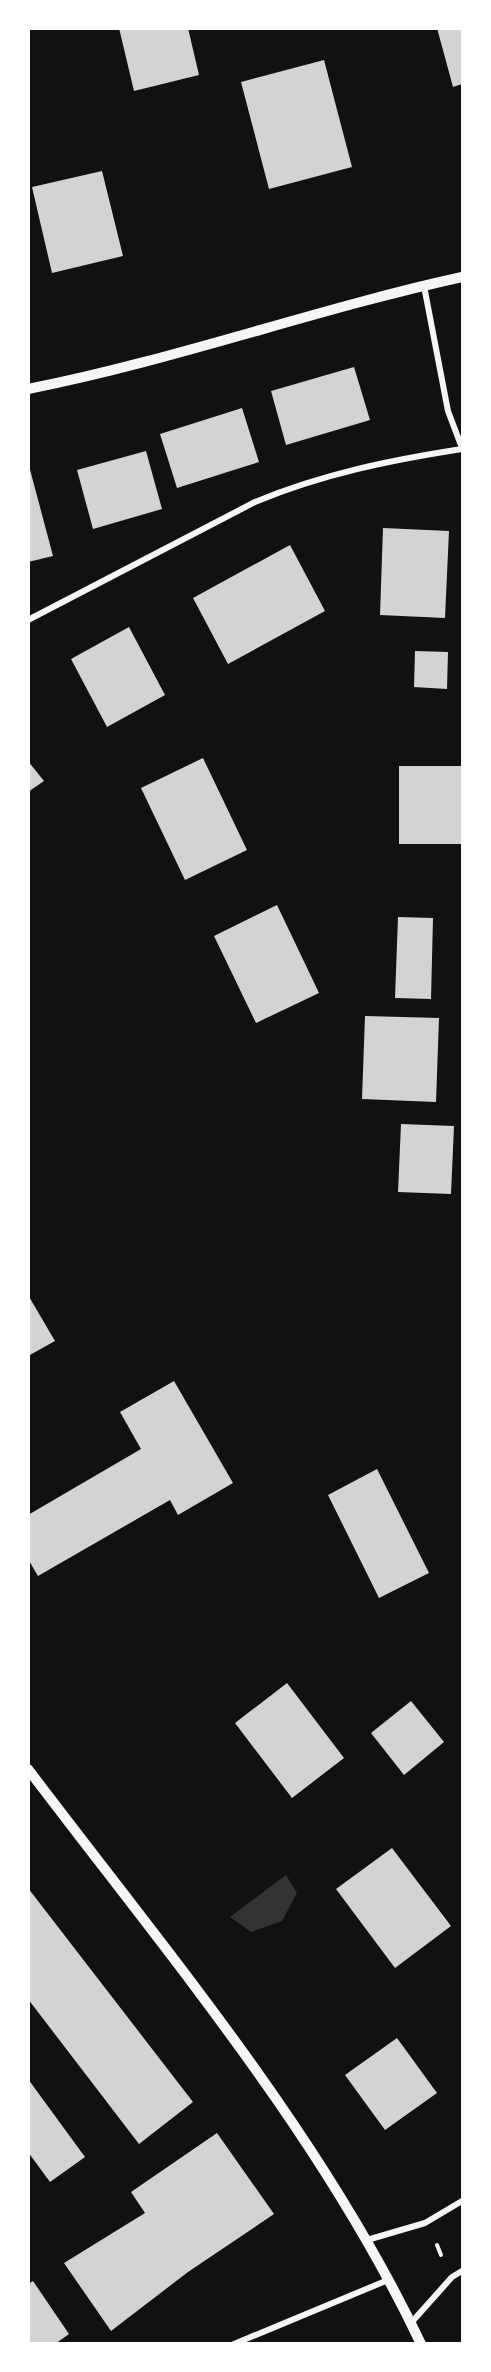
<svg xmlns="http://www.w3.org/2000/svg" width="491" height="2372" font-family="Ubuntu,sans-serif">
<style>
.water{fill:#333}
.building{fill:#d3d3d3}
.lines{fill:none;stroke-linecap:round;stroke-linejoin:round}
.path{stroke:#f5f5f5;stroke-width:4}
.minor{stroke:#f5f5f5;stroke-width:6}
.tertiary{stroke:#f5f5f5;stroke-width:10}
</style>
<rect width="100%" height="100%" fill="#111"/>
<!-- water -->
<path class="water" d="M 286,1875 L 297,1893 L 282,1921 L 251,1932 L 230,1917 Z"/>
<!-- building -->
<path class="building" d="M 119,28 L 188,28 L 199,75 L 134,91 Z
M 437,28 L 462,28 L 462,84 L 453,87 Z
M 324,60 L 352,167 L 269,189 L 241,82 Z
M 102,171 L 123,256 L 52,273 L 32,187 Z
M 354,367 L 370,420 L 286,445 L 271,391 Z
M 242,408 L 259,462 L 177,488 L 160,434 Z
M 146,451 L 162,509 L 93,529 L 77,470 Z
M 28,462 L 53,556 L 28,562 Z
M 383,528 L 449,531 L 445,618 L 380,615 Z
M 290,545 L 325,611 L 228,664 L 193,598 Z
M 129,627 L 165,695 L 107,727 L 71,659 Z
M 415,651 L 448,652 L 447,689 L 414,687 Z
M 203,758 L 247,850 L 185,880 L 141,788 Z
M 28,761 L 44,781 L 28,792 Z
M 399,766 L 462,766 L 462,844 L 399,844 Z
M 277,905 L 319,993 L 256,1023 L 214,936 Z
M 398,917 L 433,918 L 431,999 L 395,998 Z
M 365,1016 L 439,1018 L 436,1102 L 362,1099 Z
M 401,1124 L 454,1126 L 451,1194 L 398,1192 Z
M 28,1295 L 55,1341 L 28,1356 Z
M 174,1381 L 233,1483 L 178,1515 L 170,1500 L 38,1576 L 28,1559 L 28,1515 L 141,1449 L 120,1412 Z
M 377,1469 L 429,1573 L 379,1598 L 328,1495 Z
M 287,1683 L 344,1758 L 292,1798 L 235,1723 Z
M 411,1701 L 444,1742 L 404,1775 L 371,1733 Z
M 392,1848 L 451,1926 L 395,1968 L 336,1889 Z
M 28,1888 L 193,2102 L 139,2144 L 28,1999 Z
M 397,2038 L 437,2093 L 385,2130 L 345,2075 Z
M 28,2079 L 85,2157 L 50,2182 L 28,2152 Z
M 217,2133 L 274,2214 L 188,2272 L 111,2331 L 64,2263 L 145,2213 L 131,2192 Z
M 33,2281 L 69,2334 L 55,2344 L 28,2344 L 28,2284 Z"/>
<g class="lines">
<!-- path -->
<path class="path" d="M 437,2245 L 441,2255"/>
<!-- minor -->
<path class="minor" d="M 424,286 L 448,411 L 462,448
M 28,620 L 255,502 C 322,474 391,460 462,449
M 367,2240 L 425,2223 L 462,2201
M 411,2323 L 452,2277 L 462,2271
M 234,2344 L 388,2280"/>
<!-- tertiary -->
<path class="tertiary" d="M 28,389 C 175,360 316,309 462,277
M 28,1769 C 167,1953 322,2135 421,2344"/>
</g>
<!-- border -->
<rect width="491" height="2372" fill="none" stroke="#ffffff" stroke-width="60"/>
</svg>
